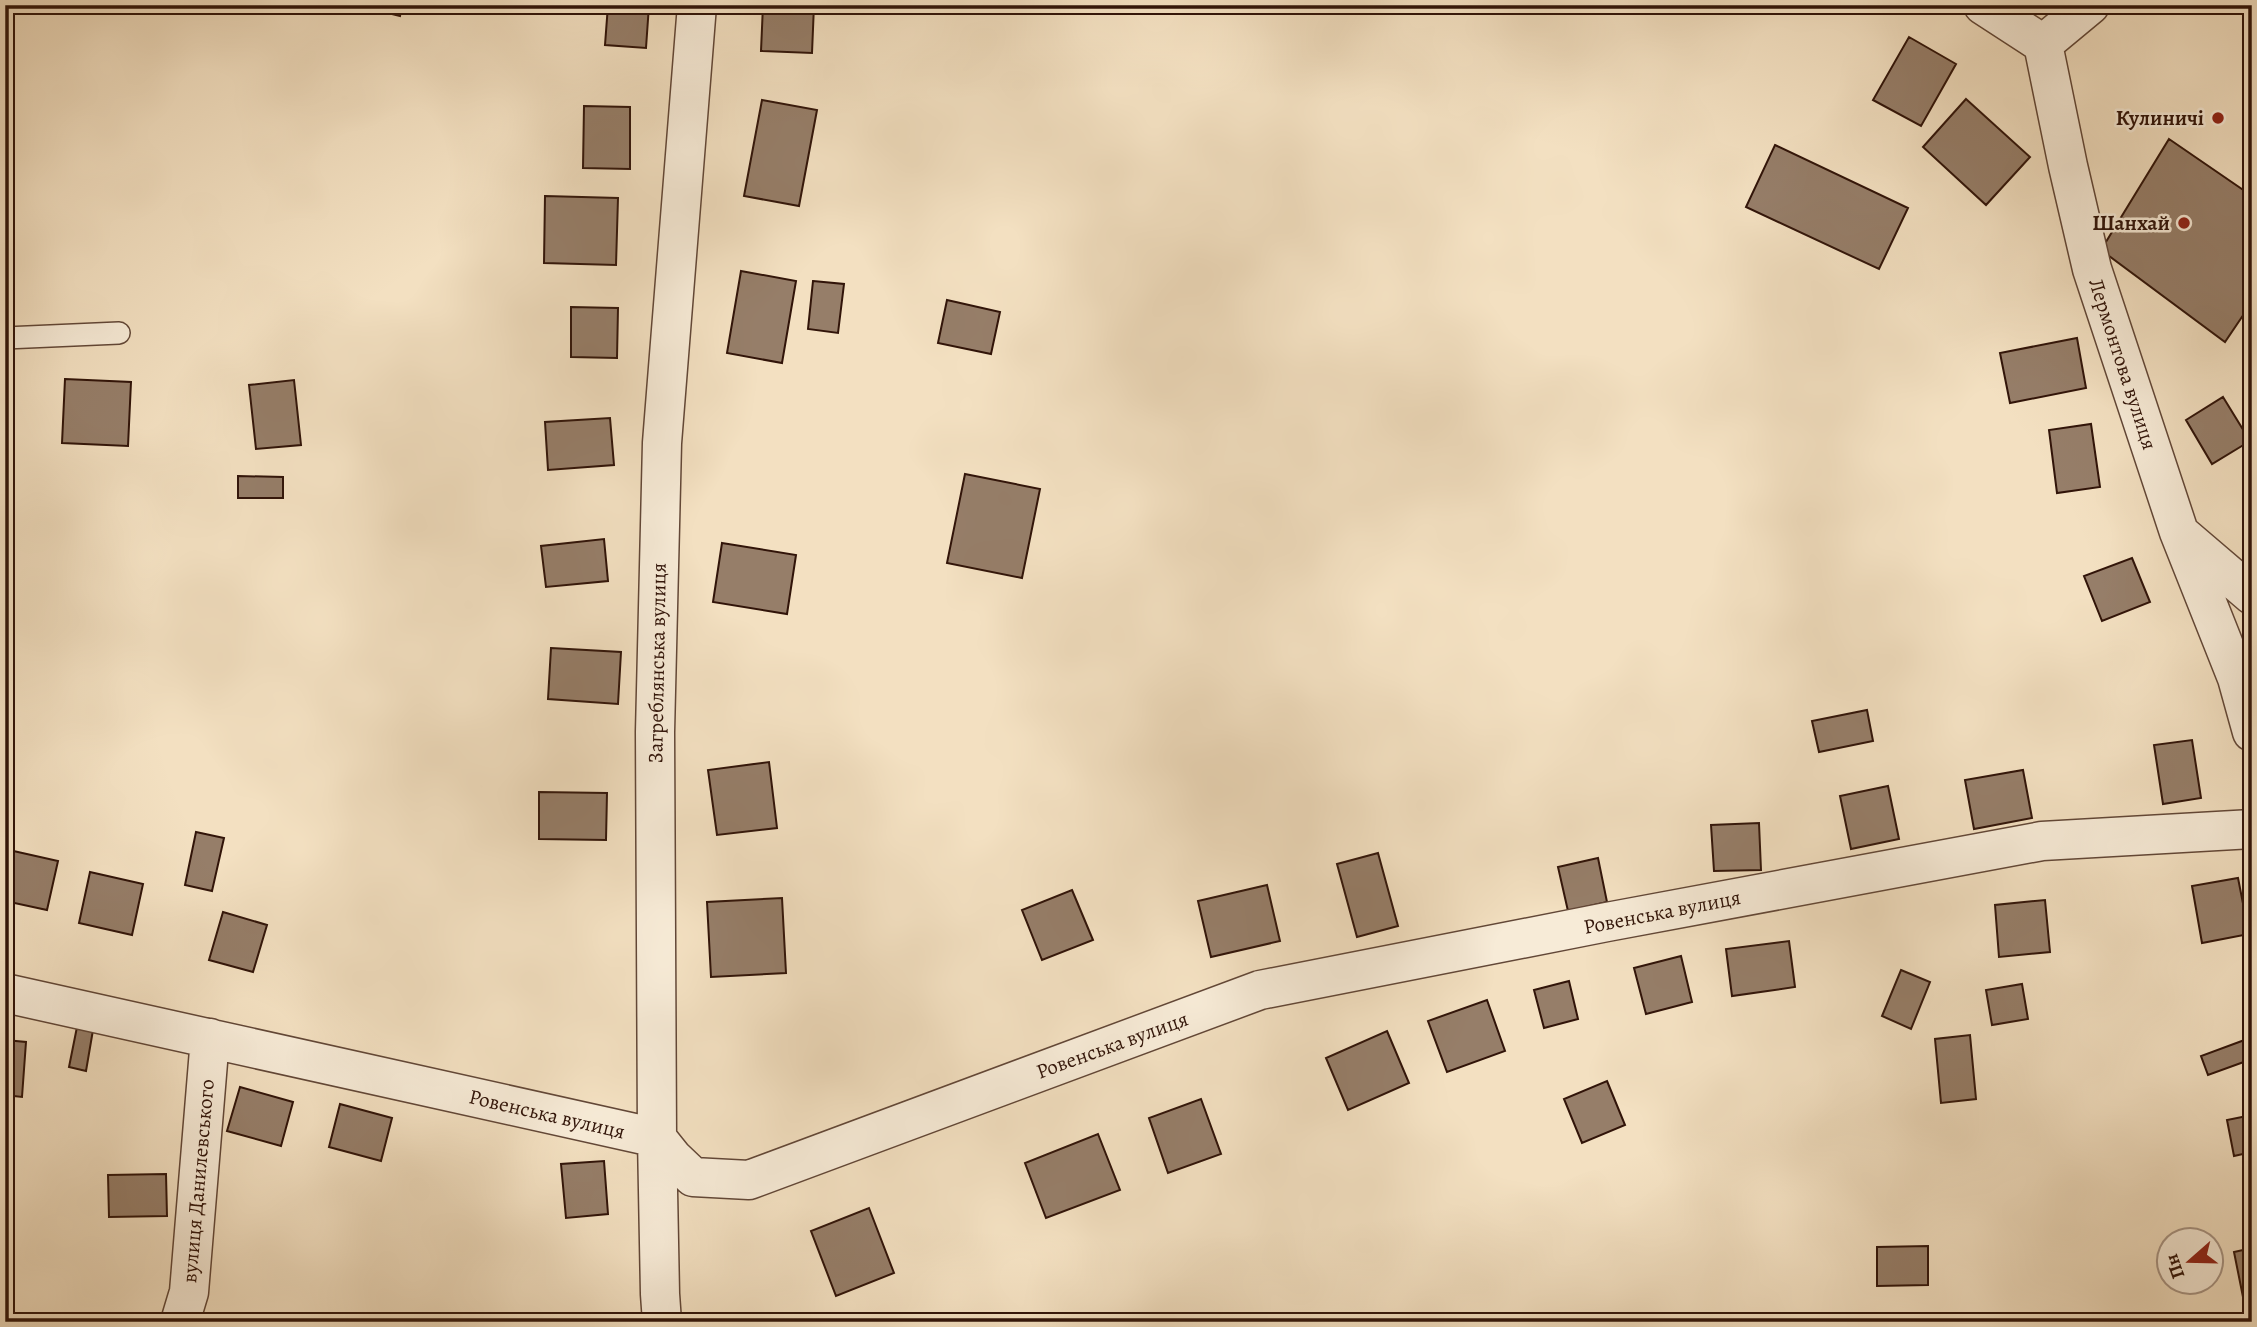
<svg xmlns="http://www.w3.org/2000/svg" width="2257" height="1327" font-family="Alegreya,serif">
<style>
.building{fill:#967e69;stroke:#311409;stroke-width:2}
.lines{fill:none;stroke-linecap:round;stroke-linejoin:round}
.lane-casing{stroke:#624737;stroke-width:24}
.street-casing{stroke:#624737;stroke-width:41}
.lane{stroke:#f7ebd7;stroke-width:21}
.street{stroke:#f7ebd7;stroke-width:38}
.poi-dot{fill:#8f2418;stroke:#f7ebd7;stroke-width:2.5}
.labels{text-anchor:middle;stroke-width:5;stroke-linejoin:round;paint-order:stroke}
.poi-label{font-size:21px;font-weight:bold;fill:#311409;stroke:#f7ebd7;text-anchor:end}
.street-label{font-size:21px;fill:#311409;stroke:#f7ebd7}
</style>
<rect width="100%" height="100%" fill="#f3e0c1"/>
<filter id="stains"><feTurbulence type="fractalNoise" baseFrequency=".00286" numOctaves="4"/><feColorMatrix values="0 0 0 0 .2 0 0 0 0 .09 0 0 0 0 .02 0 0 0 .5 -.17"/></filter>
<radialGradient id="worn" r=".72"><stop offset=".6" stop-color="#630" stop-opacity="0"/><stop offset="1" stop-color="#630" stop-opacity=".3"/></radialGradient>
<!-- building -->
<path class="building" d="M 365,5 L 402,5 L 400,16 L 364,7 Z
M 608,5 L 649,5 L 646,48 L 605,45 Z
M 763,5 L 814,5 L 812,53 L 761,51 Z
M 1909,37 L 1956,64 L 1921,126 L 1873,100 Z
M 1966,99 L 2030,157 L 1986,205 L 1923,147 Z
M 762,100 L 817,110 L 799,206 L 744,196 Z
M 584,106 L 630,107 L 630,169 L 583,168 Z
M 2169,139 L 2252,196 L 2252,302 L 2225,342 L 2101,250 Z
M 1775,145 L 1908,208 L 1879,269 L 1746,207 Z
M 545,196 L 618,198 L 616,265 L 544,263 Z
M 741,271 L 796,281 L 782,363 L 727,353 Z
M 813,281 L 844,284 L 838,333 L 808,329 Z
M 947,300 L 1000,312 L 991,354 L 938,343 Z
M 571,307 L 618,308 L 617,358 L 571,357 Z
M 2077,338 L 2086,388 L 2010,403 L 2000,353 Z
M 65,379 L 131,382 L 128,446 L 62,443 Z
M 294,380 L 301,445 L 256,449 L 249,385 Z
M 2223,397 L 2250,441 L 2212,464 L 2186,420 Z
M 610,418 L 614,465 L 548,470 L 545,422 Z
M 2091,424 L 2100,487 L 2057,493 L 2049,430 Z
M 965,474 L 1040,489 L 1022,578 L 947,563 Z
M 238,476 L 283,477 L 283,498 L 238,498 Z
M 604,539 L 608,581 L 546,587 L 541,546 Z
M 722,543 L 796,555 L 787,614 L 713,602 Z
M 2132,558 L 2150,602 L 2102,621 L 2084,576 Z
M 551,648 L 621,652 L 618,704 L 548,699 Z
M 1867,710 L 1873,741 L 1819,752 L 1812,721 Z
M 2192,740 L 2201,798 L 2163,804 L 2154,745 Z
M 769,762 L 777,828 L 717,835 L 708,770 Z
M 2023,770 L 2032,818 L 1974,829 L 1965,780 Z
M 1888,786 L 1899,839 L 1851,849 L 1840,796 Z
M 539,792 L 607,793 L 606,840 L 539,839 Z
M 1759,823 L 1761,870 L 1714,871 L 1711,825 Z
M 196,832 L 224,838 L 212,891 L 185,885 Z
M 9,850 L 58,861 L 47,910 L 5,901 L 5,867 Z
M 1378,853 L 1398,926 L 1357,937 L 1337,864 Z
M 1598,858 L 1607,902 L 1568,911 L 1558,867 Z
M 90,872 L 143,884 L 132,935 L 79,923 Z
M 2238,878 L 2249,934 L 2202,943 L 2192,886 Z
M 1267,885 L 1280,941 L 1211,957 L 1198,901 Z
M 1072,890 L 1093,940 L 1042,960 L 1022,910 Z
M 782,898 L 786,973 L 711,977 L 707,902 Z
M 2045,900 L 2050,952 L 1999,957 L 1995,905 Z
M 223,912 L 267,925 L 253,972 L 209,960 Z
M 1789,941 L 1795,987 L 1732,996 L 1726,949 Z
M 1681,956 L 1692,1002 L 1646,1014 L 1634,968 Z
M 1901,970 L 1930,982 L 1911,1029 L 1882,1016 Z
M 1569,981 L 1578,1019 L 1544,1028 L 1534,990 Z
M 2022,984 L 2028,1019 L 1992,1025 L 1986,990 Z
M 1487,1000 L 1505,1051 L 1447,1072 L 1428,1021 Z
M 77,1027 L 93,1030 L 86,1071 L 69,1067 Z
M 1387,1031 L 1409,1083 L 1348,1110 L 1326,1058 Z
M 1970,1035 L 1976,1099 L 1941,1103 L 1935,1039 Z
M 2250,1038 L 2252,1059 L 2208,1075 L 2201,1056 Z
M 5,1040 L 26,1042 L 22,1097 L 5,1095 Z
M 1607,1081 L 1625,1125 L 1582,1143 L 1564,1099 Z
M 240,1087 L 293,1102 L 281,1146 L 227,1131 Z
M 1201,1099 L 1221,1154 L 1168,1173 L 1149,1118 Z
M 340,1104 L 392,1118 L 381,1161 L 329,1147 Z
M 2252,1115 L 2252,1152 L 2234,1156 L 2227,1120 Z
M 1098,1134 L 1120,1190 L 1046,1218 L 1025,1163 Z
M 604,1161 L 608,1214 L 566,1218 L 561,1164 Z
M 166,1174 L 167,1216 L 109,1217 L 108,1175 Z
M 869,1208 L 894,1273 L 836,1296 L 811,1231 Z
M 1928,1246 L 1928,1285 L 1877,1286 L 1877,1247 Z
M 2252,1248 L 2252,1300 L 2244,1302 L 2234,1252 Z"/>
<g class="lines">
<!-- lane casing -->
<g class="lane-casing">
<path id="lane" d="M 5,338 L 119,333"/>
</g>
<!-- street casing -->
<g class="street-casing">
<path id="street" d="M 1983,5 L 2043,44
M 2090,5 L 2043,44 L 2068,166 L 2092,269 L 2179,532 L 2237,678 L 2252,732
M 2183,536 L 2252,595
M 5,993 L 657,1138 L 673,1158 L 693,1177 L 749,1180 L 1260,990 L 1607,922 L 2042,841 L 2252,829
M 180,1322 L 189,1292 L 210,1038
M 662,1322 L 660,1294 L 657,1138 L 655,732 L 662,443 L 697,5"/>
</g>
<!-- lane -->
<use href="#lane" class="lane"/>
<!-- street -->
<use href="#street" class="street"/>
</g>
<!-- markers -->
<g class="poi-dot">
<circle cx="2218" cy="118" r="7"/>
<circle cx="2184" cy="223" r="7"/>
</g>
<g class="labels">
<!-- poi labels -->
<g class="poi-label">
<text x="2204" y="125">Кулиничі</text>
<text x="2170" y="230">Шанхай</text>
</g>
<!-- street labels -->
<g class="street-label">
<text transform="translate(2123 364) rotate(72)" y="7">Лермонтова вулиця</text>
<text transform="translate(657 663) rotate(-89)" y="7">Загреблянська вулиця</text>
<text transform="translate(1662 912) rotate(-11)" y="7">Ровенська вулиця</text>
<text transform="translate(1112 1045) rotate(-20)" y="7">Ровенська вулиця</text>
<text transform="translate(547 1114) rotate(13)" y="7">Ровенська вулиця</text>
<text transform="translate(198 1181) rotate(-85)" y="7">вулиця Данилевського</text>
</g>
</g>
<!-- margin -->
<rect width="2257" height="1327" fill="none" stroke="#f3e0c1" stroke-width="28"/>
<rect x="7" y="7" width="2243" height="1313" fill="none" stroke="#311409" stroke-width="3.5"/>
<rect x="14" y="14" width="2229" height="1299" fill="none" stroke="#311409" stroke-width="2"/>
<!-- north arrow -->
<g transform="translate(2190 1261) rotate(250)"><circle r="33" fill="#f7ebd7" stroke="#a89585" stroke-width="2"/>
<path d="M0-5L12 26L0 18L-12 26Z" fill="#8f2418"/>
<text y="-10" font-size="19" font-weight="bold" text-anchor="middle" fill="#311409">Пн</text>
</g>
<rect width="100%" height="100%" filter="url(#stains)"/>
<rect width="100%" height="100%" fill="url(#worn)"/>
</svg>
